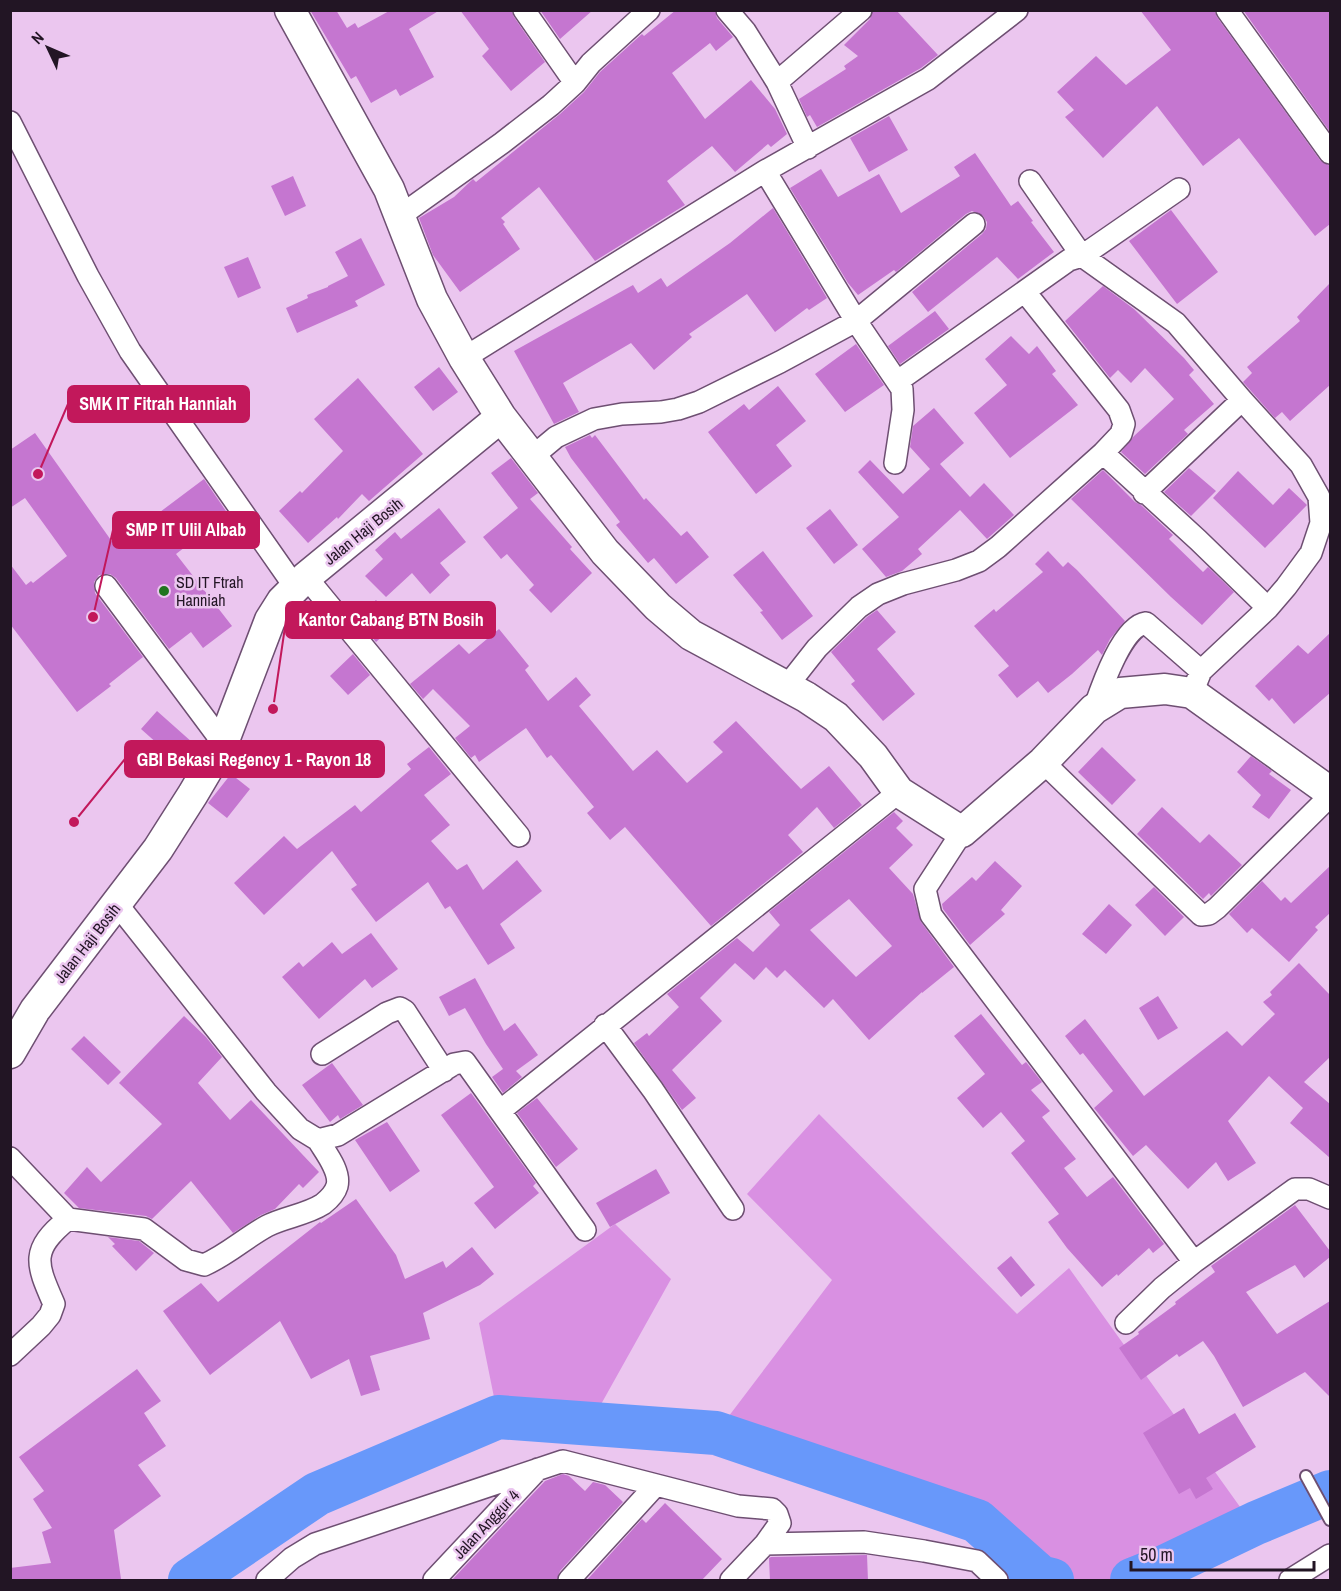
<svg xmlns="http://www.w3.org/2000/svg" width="1341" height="1591" font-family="'Archivo Narrow',sans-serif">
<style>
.green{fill:#d990e2}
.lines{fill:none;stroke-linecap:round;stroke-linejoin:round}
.river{stroke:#6898fa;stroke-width:44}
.building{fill:#c576d0;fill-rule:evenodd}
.lane-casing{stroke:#6e4f72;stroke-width:14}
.street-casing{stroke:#6e4f72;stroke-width:24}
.secondary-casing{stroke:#6e4f72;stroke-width:33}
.lane{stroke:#fff;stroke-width:10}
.street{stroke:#fff;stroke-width:21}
.secondary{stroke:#fff;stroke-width:30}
.poi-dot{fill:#20741f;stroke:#ebc6ef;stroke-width:2}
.labels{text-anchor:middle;stroke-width:5;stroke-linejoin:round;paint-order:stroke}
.street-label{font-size:16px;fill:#221524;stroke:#ebc6ef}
.poi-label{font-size:16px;fill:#221524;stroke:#ebc6ef;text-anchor:start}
.leader{fill:none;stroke:#c2185b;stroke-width:2}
.callout-dot{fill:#c2185b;stroke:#ebc6ef;stroke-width:2}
.callout{fill:#c2185b;stroke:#c2185b;stroke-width:2}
.callout-label{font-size:18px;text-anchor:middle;font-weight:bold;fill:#fff}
</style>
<rect width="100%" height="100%" fill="#ebc6ef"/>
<!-- green -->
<path class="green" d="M 819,1114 L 1017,1314 L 1069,1268 L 1253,1525 L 1128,1580 L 1052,1580 L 1040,1577 L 977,1521 L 716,1433 L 832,1280 L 747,1194 Z
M 615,1224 L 671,1279 L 590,1424 L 498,1417 L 479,1323 Z"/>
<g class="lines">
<!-- river -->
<path class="river" d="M 190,1580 L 317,1494 L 498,1417 L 716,1433 L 977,1521 L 1040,1577 L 1052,1580
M 1132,1580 L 1162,1568 L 1256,1523 L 1330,1492"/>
</g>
<!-- building -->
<path class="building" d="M 310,10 L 336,10 L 347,28 L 355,23 L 358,28 L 391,10 L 440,10 L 409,29 L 434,77 L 400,96 L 396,89 L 371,103 L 356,76 L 351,79 Z
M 460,10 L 511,10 L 514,17 L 545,62 L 511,91 L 482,56 L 489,49 Z
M 540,10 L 593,10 L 560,39 Z
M 676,10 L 715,10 L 717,18 L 733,37 L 716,51 L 710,43 L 672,73 L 705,119 L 751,80 L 775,109 L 787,134 L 771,147 L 768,144 L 735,172 L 712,146 L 667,181 L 685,205 L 595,261 L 539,187 L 501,218 L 505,222 L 503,224 L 520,249 L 460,292 L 433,255 L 419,218 L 454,197 L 473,179 L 476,182 L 560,114 L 584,92 L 600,72 L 642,34 L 644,36 Z
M 873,10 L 896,10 L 938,55 L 921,68 L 817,127 L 810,115 L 807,117 L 799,99 L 846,69 L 844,66 L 858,56 L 844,45 L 870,19 Z
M 1140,10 L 1214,10 L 1217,17 L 1320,160 L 1330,166 L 1330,224 L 1315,236 L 1239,138 L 1203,166 L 1157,106 L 1103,158 L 1065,117 L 1074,110 L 1057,92 L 1096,56 L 1126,85 L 1171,50 Z
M 1243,10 L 1330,10 L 1330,132 Z
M 889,116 L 908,150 L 869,172 L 850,138 Z
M 975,153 L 1011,206 L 1018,201 L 1033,221 L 1031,222 L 1054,252 L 1018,279 L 997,257 L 928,312 L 912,292 L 982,234 L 986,229 L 987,222 L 983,216 L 972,211 L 966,214 L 896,272 L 894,270 L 858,295 L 848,283 L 790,188 L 821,169 L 838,197 L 879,174 L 901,213 L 960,176 L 954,167 Z
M 293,176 L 306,206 L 285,216 L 271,186 Z
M 773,208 L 827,298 L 809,310 L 807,308 L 775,332 L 747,294 L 689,334 L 692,337 L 654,370 L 631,343 L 563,383 L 579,412 L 554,424 L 514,351 L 633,285 L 638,293 L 661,278 L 667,287 L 730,243 Z
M 1171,210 L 1218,272 L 1177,304 L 1129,241 Z
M 361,238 L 385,285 L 355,301 L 358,306 L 297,333 L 286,308 L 308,298 L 307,295 L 328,287 L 328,286 L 348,276 L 335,252 Z
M 248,257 L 261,288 L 238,298 L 224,267 Z
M 1330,283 L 1330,385 L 1290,421 L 1282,412 L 1275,418 L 1243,382 L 1252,373 L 1247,367 L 1300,321 L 1297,317 Z
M 1103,286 L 1134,309 L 1184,358 L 1194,370 L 1189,375 L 1214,404 L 1184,430 L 1188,434 L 1145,474 L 1121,452 L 1134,436 L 1174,399 L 1145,368 L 1131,383 L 1118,370 L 1110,378 L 1065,321 Z
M 935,311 L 949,329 L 900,364 L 888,346 Z
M 1011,336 L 1029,354 L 1037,346 L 1056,371 L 1052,374 L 1078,405 L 1010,458 L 974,413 L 1007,385 L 985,359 Z
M 856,344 L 884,385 L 845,412 L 815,374 Z
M 439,367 L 458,392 L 433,411 L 414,387 Z
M 358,378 L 423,454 L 369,501 L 362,494 L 338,519 L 337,517 L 308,543 L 279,511 L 300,491 L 302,493 L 343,451 L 314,419 Z
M 778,386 L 806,421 L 776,445 L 792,466 L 756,494 L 708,432 L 744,404 L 749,410 Z
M 934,408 L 964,443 L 940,464 L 970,497 L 984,483 L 1014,515 L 987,539 L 960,510 L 918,549 L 922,554 L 902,571 L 886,577 L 862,549 L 899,517 L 858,472 L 870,460 L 903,494 L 930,469 L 910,447 L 913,426 Z
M 35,433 L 113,543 L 146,518 L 148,521 L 204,479 L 228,514 L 176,554 L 232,626 L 203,648 L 191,632 L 169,649 L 116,578 L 110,574 L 99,575 L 94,582 L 95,593 L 143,657 L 109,684 L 111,686 L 77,712 L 10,624 L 10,564 L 26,585 L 31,581 L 33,583 L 67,556 L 25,498 L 10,508 L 10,450 Z
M 590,435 L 592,438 L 595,435 L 644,500 L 646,498 L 681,536 L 687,531 L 709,557 L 676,584 L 654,558 L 648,563 L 616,525 L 620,522 L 571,458 L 565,447 Z
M 511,458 L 538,493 L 530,499 L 572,547 L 570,549 L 592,573 L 551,613 L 529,590 L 534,585 L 507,554 L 501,559 L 483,537 L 518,508 L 491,473 Z
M 1189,468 L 1216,491 L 1191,516 L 1164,492 Z
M 1103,470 L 1135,502 L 1141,505 L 1173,535 L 1169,539 L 1203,572 L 1208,567 L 1234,592 L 1202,625 L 1171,597 L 1071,499 Z
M 1238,471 L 1273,505 L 1289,488 L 1307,505 L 1265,548 L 1213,498 Z
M 439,508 L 466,542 L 440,563 L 450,575 L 430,594 L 412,573 L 386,597 L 365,576 L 383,559 L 375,550 L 395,532 L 401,539 Z
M 830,509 L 858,545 L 834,564 L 806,528 Z
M 763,551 L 813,616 L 782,640 L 760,612 L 763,611 L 733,575 Z
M 1048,551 L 1063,567 L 1068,562 L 1077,570 L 1125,621 L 1110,639 L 1102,655 L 1098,650 L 1072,674 L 1048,693 L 1038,681 L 1017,698 L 998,675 L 1009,666 L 974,626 L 994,609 L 996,612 L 1043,572 L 1035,564 Z
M 376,600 L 397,623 L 376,642 L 356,618 Z
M 877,610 L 896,632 L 877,649 L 915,694 L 883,721 L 851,684 L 855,681 L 831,652 L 867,617 Z
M 499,629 L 529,666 L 525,670 L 548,701 L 576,677 L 591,695 L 579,706 L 633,771 L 657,750 L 687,783 L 723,752 L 713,742 L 736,721 L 801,789 L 829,766 L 862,805 L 834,828 L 817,807 L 788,835 L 803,852 L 711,926 L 625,827 L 610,840 L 587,813 L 594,807 L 551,755 L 547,758 L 526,728 L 479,762 L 475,755 L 471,758 L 455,738 L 470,726 L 433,689 L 423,699 L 410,684 L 459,644 L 469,654 Z
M 1330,633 L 1330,693 L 1294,724 L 1272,698 L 1269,701 L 1255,686 L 1298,645 L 1308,654 Z
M 353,654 L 370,675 L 348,695 L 330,676 Z
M 157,711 L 193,743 L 177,761 L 141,729 Z
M 429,747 L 451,774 L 424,795 L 450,825 L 431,841 L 457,870 L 467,864 L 483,890 L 517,860 L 542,891 L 500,924 L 515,948 L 488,965 L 450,906 L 445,909 L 428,882 L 376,922 L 351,889 L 357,885 L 332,851 L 264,915 L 234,883 L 284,836 L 297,849 L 355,805 L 361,812 L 411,769 L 407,764 Z
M 1102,747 L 1136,780 L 1112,805 L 1078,772 Z
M 1251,756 L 1272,771 L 1269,774 L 1291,790 L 1269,819 L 1252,807 L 1261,795 L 1237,772 Z
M 231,774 L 250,789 L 227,818 L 208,803 Z
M 1162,807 L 1200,843 L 1209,834 L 1242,865 L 1211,896 L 1209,893 L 1203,899 L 1137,834 Z
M 894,812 L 903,821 L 896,828 L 913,845 L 889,868 L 913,894 L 921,922 L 954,967 L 922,993 L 922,992 L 869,1040 L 833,999 L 824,1008 L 785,970 L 777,978 L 766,967 L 754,980 L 735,963 L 700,998 L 722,1021 L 672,1070 L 696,1098 L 682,1110 L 634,1043 L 647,1033 L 649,1036 L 679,1007 L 667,994 L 737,938 L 753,952 L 780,925 L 769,912 ZM 849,899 L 892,946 L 856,977 L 810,930 Z
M 995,861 L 1022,886 L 1001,910 L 1005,914 L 970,945 L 943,909 L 942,904 L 972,877 L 976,881 Z
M 1330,866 L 1330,913 L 1315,927 L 1318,930 L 1289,962 L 1252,928 L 1247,933 L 1229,914 L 1262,881 L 1281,901 L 1285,897 L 1291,903 Z
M 1154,887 L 1184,917 L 1165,936 L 1135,905 Z
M 1109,904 L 1132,925 L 1106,954 L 1082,934 Z
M 371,933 L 398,969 L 372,988 L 365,979 L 319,1019 L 282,977 L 299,962 L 303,967 L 332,942 L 342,954 Z
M 1299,963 L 1330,995 L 1330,1057 L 1304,1082 L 1330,1104 L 1330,1158 L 1290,1123 L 1303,1108 L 1269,1076 L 1228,1121 L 1256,1163 L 1228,1181 L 1216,1162 L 1188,1189 L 1146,1145 L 1133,1156 L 1094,1108 L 1113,1091 L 1083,1053 L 1080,1055 L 1065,1036 L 1085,1019 L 1144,1096 L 1227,1031 L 1242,1046 L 1275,1014 L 1263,1002 L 1272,995 L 1270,992 Z
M 475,978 L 504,1031 L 515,1023 L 538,1055 L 516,1071 L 522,1077 L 503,1093 L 492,1077 L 503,1069 L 486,1044 L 465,1008 L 449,1016 L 439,997 Z
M 1158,996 L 1178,1028 L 1158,1040 L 1139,1008 Z
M 981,1014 L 1022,1065 L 1026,1062 L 1042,1082 L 1031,1090 L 1050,1111 L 1042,1117 L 1076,1159 L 1064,1168 L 1087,1197 L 1113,1177 L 1164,1244 L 1153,1253 L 1149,1248 L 1118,1276 L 1117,1274 L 1102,1287 L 1067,1248 L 1048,1222 L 1059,1214 L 1011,1153 L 1025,1141 L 1001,1112 L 983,1128 L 957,1098 L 985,1074 L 954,1036 Z
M 184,1016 L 206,1037 L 222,1057 L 198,1083 L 230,1120 L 251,1100 L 319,1172 L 303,1188 L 299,1184 L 275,1209 L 261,1215 L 233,1233 L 191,1181 L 152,1219 L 146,1216 L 79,1208 L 64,1193 L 87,1167 L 101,1182 L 162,1124 L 119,1083 Z
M 84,1036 L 121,1072 L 108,1085 L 71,1049 Z
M 332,1063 L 363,1105 L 340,1119 L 338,1115 L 330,1122 L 302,1085 Z
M 471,1093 L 536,1183 L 533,1186 L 539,1193 L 495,1229 L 474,1203 L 494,1187 L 441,1115 Z
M 537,1098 L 578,1149 L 556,1167 L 517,1113 Z
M 387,1122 L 420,1171 L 390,1192 L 355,1140 Z
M 656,1169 L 670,1193 L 610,1227 L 596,1203 Z
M 356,1199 L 396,1255 L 405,1279 L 443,1261 L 446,1268 L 472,1247 L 494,1274 L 480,1285 L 423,1313 L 430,1339 L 370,1356 L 380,1390 L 361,1396 L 349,1359 L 311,1379 L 280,1321 L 210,1375 L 163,1311 L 201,1283 L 218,1302 L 320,1222 L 321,1223 Z
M 1295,1205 L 1330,1251 L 1330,1257 L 1304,1278 L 1295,1265 L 1246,1292 L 1277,1334 L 1330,1301 L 1330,1397 L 1305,1372 L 1243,1407 L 1214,1356 L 1203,1341 L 1179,1357 L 1177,1354 L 1141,1380 L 1119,1348 L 1139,1334 L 1138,1332 L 1176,1304 L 1175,1302 L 1215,1272 L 1211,1266 Z
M 108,1237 L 139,1241 L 154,1253 L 136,1271 L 112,1246 L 115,1244 Z
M 1011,1256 L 1035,1285 L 1021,1297 L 997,1268 Z
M 137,1369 L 161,1401 L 144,1413 L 166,1446 L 138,1465 L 161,1496 L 114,1530 L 121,1579 L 10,1581 L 10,1568 L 51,1563 L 42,1532 L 52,1528 L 33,1499 L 44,1491 L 19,1457 Z
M 1184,1408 L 1199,1434 L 1235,1413 L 1256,1447 L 1206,1478 L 1213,1489 L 1196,1499 L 1190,1488 L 1179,1494 L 1143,1433 Z
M 563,1474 L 569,1476 L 585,1491 L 593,1482 L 605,1485 L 623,1502 L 560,1571 L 557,1581 L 451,1581 L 545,1481 Z
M 665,1503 L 722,1559 L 701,1581 L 586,1581 L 642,1519 L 646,1523 Z
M 867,1555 L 868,1581 L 770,1581 L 769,1558 L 771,1557 Z"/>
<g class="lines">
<!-- lane casing -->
<g class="lane-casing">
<path id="lane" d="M 1306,1476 L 1330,1520"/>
</g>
<!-- street casing -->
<g class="street-casing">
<path id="street" d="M 524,10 L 575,83
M 727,10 L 745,31 L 777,82 L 861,10
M 1227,10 L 1330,153
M 777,82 L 808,148
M 10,122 L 88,276 L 130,351 L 295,587
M 765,171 L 856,321 L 902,389 L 903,410 L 895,463
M 1030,181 L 1082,256 L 1176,323 L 1242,400 L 1301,465 L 1319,497 L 1321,523 L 1311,553 L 1286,587 L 1268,608 L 1201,671 L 1192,693
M 400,216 L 502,143 L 551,105 L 575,83 L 591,63 L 649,10
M 464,358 L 765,171 L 928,79 L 1017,10
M 898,381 L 1069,260 L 1082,256 L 1179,189
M 1103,453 L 1198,540 L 1268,608
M 532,457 L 556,437 L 594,419 L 622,414 L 661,412 L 678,409 L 699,402 L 780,362 L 856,321 L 974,224
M 1144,493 L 1242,400
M 306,577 L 519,836
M 106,586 L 223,743
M 787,686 L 817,648 L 859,607 L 878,594 L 903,584 L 956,570 L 979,561 L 998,547 L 1103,453 L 1121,434 L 1124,424 L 1119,410 L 1025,292
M 1094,709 C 1101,689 1122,626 1146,623 L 1201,671
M 1043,762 L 1201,915 L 1209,914 L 1217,908 L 1330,796
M 962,832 L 925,889 L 931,915 L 1194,1262
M 117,904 L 266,1092 L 300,1129 L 318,1140 L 338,1135 L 454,1064 L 465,1062 L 585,1230
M 605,1025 L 653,1090 L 733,1209
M 322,1054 L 387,1013 L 400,1008 L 405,1011 L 444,1071
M 500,1111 L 899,792
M 10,1158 L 68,1219 L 144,1229 L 186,1260 L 204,1265 C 227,1255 245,1238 267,1226 C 284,1217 306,1215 323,1204 C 328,1200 335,1193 337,1186 C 341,1171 325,1152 318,1140
M 1126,1323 L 1162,1288 L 1194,1262 L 1295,1189 L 1309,1189 L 1330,1198
M 10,1355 L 41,1326 L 50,1315 L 54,1304 C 36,1263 30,1250 68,1219
M 765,1544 L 864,1542 L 924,1551 L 977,1561 L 997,1580
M 267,1580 L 292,1558 L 315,1544 L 563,1461 L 738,1506 L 772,1509 L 777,1514 L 780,1523 L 765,1544 L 731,1580
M 434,1580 L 538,1469
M 569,1580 L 656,1485
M 1290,1580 L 1330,1555"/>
</g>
<!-- secondary casing -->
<g class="secondary-casing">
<path id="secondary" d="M 290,10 L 389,189 L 432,299 L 464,358 L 501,417 L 605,552 L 658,607 L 691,635 L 806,697 L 836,717 L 873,756 L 899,792 L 962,832 L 1043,762 L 1094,709 L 1120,693 L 1165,689 L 1192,693 L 1330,792
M 10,1053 L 35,1010 L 158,849 L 193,794 L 223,743 L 270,620 L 282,601 L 306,577 L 501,417"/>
</g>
<!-- lane -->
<use href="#lane" class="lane"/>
<!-- street -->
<use href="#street" class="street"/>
<!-- secondary -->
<use href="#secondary" class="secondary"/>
</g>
<!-- markers -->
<circle class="poi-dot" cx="164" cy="591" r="6"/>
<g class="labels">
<!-- street labels -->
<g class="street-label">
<text transform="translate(363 531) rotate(-39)" y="6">Jalan Haji Bosih</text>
<text transform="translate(87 943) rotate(-52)" y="6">Jalan Haji Bosih</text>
<text transform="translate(486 1524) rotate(-47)" y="6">Jalan Anggur 4</text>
</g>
<!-- poi labels -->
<g class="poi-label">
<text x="176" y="588">SD IT Ftrah<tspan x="176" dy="18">Hanniah</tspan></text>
</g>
</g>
<!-- callouts -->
<path class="leader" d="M38 474L68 404M93 617L113 530M273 709L286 620M74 822L125 759"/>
<g class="callout-dot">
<circle cx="38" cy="474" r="6"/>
<circle cx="93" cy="617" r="6"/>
<circle cx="273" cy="709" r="6"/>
<circle cx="74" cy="822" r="6"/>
</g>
<g class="callout">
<rect x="68" y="386" width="181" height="36" rx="6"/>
<rect x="113" y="512" width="146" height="36" rx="6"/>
<rect x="286" y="602" width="209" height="36" rx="6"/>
<rect x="125" y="741" width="259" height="36" rx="6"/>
</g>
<g class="callout-label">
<text x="158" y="410">SMK IT Fitrah Hanniah</text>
<text x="186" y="536">SMP IT Ulil Albab</text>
<text x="391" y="626">Kantor Cabang BTN Bosih</text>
<text x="254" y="766">GBI Bekasi Regency 1 - Rayon 18</text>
</g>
<!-- border -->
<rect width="1341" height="1591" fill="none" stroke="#221524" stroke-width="24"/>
<!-- north arrow -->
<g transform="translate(48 48) rotate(314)" stroke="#ebc6ef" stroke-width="4.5" paint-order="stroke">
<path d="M0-4.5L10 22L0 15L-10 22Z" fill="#221524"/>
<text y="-9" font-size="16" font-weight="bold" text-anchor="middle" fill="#221524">N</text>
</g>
<!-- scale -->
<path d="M1131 1561v9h183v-9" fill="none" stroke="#221524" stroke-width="3"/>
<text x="1140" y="1561" font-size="18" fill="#221524" stroke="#ebc6ef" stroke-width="4.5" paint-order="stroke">50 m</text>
</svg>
